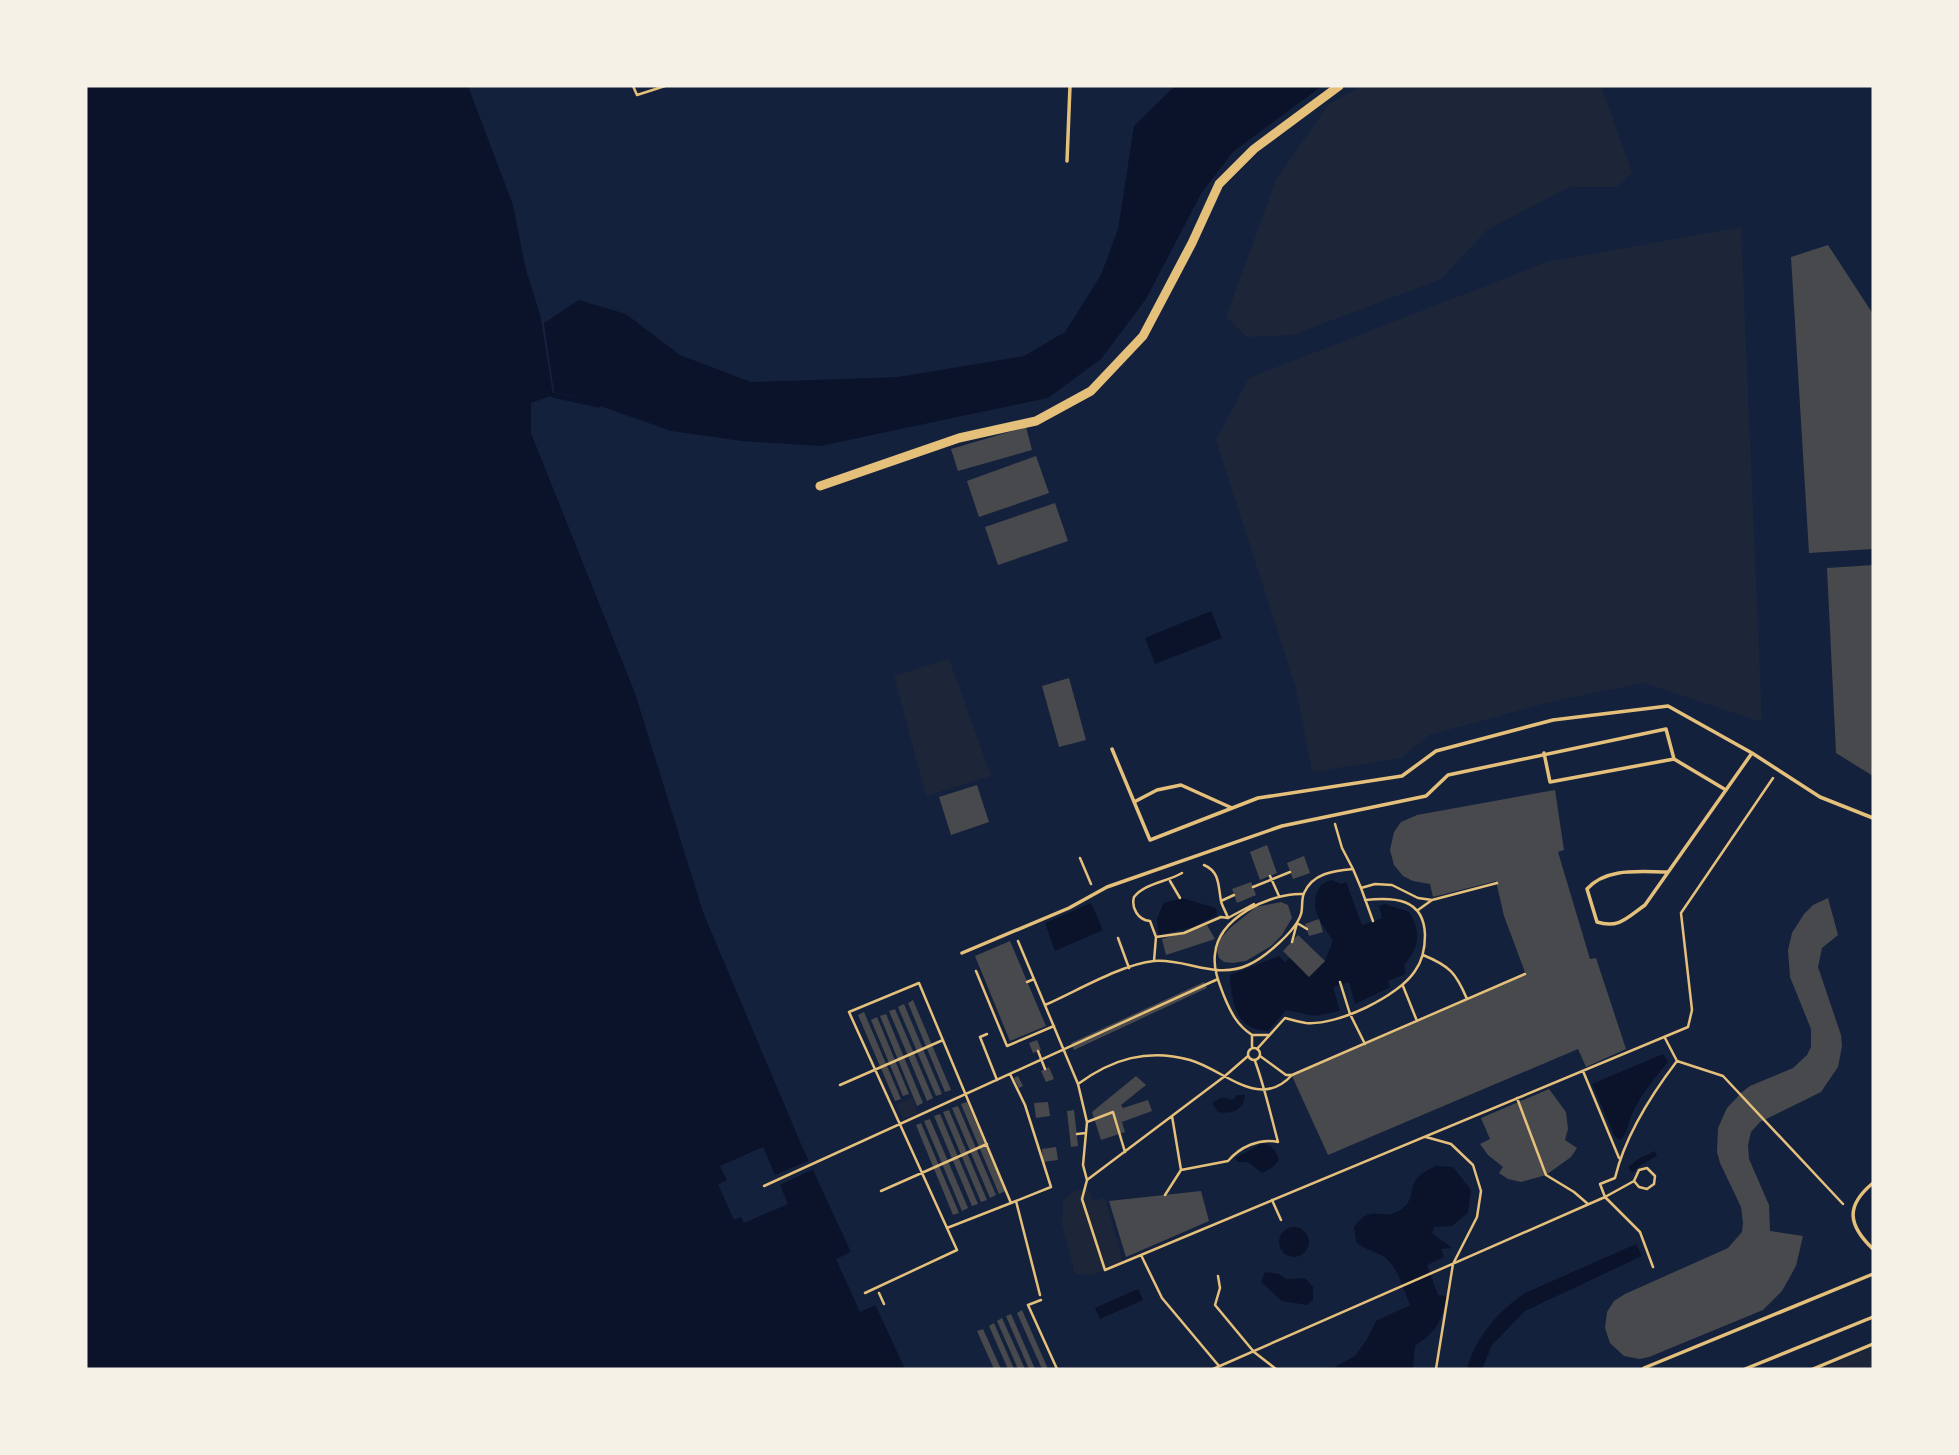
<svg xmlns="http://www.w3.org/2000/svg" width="1959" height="1455" font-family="'DM Sans',sans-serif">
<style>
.green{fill:#1d2539}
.water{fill:#0b132b}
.pier{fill:#14213d}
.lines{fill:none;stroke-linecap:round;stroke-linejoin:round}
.stream{stroke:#0b132b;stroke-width:5}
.building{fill:#48494c}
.path{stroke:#e5c07b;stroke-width:2.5}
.service{stroke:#e5c07b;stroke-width:3.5}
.tertiary{stroke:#e5c07b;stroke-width:9}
</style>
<rect width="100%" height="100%" fill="#14213d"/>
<!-- green -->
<path class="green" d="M 1362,86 L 1601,86 L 1632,172 L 1618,187 L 1569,187 L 1487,230 L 1441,279 L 1293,335 L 1247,337 L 1226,317 L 1276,180 L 1328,105 Z
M 1741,227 L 1762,722 L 1644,683 L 1550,702 L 1429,735 L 1401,758 L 1312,772 L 1296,688 L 1216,440 L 1249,378 L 1547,262 Z
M 949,659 L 991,776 L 926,796 L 894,676 Z
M 912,1098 L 918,1113 L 903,1119 L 897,1104 Z
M 1088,1188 L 1093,1201 L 1105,1198 L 1123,1262 L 1093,1275 L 1075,1274 L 1062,1224 L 1063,1201 L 1073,1192 Z
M 1873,1347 L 1873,1369 L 1820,1369 Z"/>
<!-- water -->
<path class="water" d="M 86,86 L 468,86 L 513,205 L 526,270 L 540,314 L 553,395 L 531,403 L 531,433 L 635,693 L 703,912 L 801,1144 L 905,1369 L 86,1369 Z
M 1175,86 L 1322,86 L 1233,152 L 1202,192 L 1146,299 L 1101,359 L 1048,398 L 820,446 L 742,441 L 671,431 L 575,397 L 554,392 L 544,323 L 579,300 L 626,314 L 680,355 L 751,382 L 898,377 L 1024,356 L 1065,332 L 1101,275 L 1118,229 L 1134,126 Z
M 1211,611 L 1222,638 L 1155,664 L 1145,638 Z
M 1332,880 L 1341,884 L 1346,882 L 1362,925 L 1382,918 L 1379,906 L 1385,904 L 1409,912 C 1422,932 1419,947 1404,965 L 1406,974 L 1388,981 L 1390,987 L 1355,1004 L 1349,982 L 1333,987 L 1340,1011 L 1315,1016 L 1286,1010 L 1268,1031 C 1235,1030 1232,1003 1230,975 L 1279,956 L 1285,962 L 1290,958 L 1310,976 L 1325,961 L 1333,941 C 1328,933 1322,925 1318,917 C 1311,903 1316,882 1332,880 Z
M 1182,898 L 1216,908 L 1217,915 L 1193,927 L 1159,935 L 1157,918 L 1164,903 Z
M 1091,903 L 1103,930 L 1055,951 L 1045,923 Z
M 1663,1054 L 1668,1062 C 1654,1078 1641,1095 1632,1114 C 1628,1123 1628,1133 1620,1140 L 1615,1137 L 1592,1084 Z
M 1237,1095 L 1245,1095 C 1244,1110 1232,1115 1218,1112 L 1212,1103 L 1222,1097 L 1233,1100 Z
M 1263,1143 C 1273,1146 1276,1150 1279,1160 L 1273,1167 L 1262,1173 L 1248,1162 L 1238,1162 L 1235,1158 Z
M 1655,1151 L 1657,1156 L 1641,1165 L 1632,1173 L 1628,1167 L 1638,1159 Z
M 1436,1166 L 1453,1167 L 1471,1190 L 1468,1213 L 1452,1226 L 1434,1227 L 1432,1233 L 1452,1248 L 1441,1249 L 1444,1257 L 1427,1265 L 1438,1295 L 1447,1296 C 1441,1322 1438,1330 1415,1346 L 1413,1369 L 1318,1369 L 1335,1367 L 1355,1356 L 1367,1339 L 1376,1321 L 1410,1305 C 1403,1289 1397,1263 1381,1255 C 1371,1250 1366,1250 1356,1242 L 1354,1227 C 1374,1200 1382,1225 1403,1208 C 1412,1202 1410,1192 1414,1183 C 1418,1174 1428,1170 1436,1166 Z
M1279 1242a15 15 0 1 1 30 0a15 15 0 1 1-30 0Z
M 1636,1244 L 1642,1256 L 1525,1311 L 1492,1345 L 1482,1369 L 1467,1369 C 1476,1337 1497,1312 1525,1293 Z
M 1265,1272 L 1279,1274 L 1286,1279 L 1305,1278 L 1313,1287 L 1313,1300 L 1307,1305 L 1282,1301 L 1261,1282 Z
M 1138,1289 L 1143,1300 L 1100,1319 L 1095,1308 Z"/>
<!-- pier -->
<path class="pier" d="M 763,1147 L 775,1175 L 812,1159 L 816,1168 L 780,1185 L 788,1204 L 744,1223 L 741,1217 L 734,1220 L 718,1184 L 727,1180 L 720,1166 Z
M 853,1251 L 878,1304 L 860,1312 L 836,1259 Z"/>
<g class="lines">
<!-- stream -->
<path class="stream" d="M 553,395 L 598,405"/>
</g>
<!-- building -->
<path class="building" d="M 1828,245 L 1873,314 L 1873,549 L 1809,553 L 1791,257 Z
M 1026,427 L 1032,450 L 958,471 L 951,449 Z
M 1036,456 L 1049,493 L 979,517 L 967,481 Z
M 1055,503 L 1068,541 L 998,565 L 985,527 Z
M 1873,565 L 1873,776 L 1836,753 L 1827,568 Z
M 1069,678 L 1086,740 L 1059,747 L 1042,686 Z
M 977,785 L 989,822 L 951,835 L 939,797 Z
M 1555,790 L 1564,850 L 1558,852 L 1590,959 L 1596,958 L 1626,1049 L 1586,1067 L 1578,1049 L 1328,1155 L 1292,1076 L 1526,975 L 1504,916 L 1496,881 L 1433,897 L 1430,884 L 1413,881 L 1403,876 L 1394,865 L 1390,850 L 1394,832 L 1401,822 L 1417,815 Z
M 1267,845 L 1277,873 L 1260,880 L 1250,852 Z
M 1304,856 L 1310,873 L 1293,879 L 1287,863 Z
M 1251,882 L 1256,895 L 1237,903 L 1232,889 Z
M 1828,898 L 1838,935 L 1822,948 L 1818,967 L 1841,1035 L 1842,1046 L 1838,1067 L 1821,1092 L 1760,1122 L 1751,1132 L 1748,1145 L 1749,1159 L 1769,1205 L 1770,1231 L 1803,1236 L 1796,1266 L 1782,1291 L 1763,1310 L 1649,1357 L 1640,1359 L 1624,1356 L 1610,1343 L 1605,1328 L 1607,1312 L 1614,1301 L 1625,1294 L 1728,1248 L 1742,1232 L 1743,1223 L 1741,1207 L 1720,1163 L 1717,1152 L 1718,1128 L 1727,1108 L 1742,1092 L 1750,1086 L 1793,1068 L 1807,1055 L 1811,1047 L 1811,1029 L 1790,977 L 1788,950 L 1792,933 L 1804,914 L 1813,905 Z
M 1281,902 L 1288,905 L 1292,918 L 1282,935 L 1271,946 L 1246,961 L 1233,963 L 1224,962 L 1219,958 L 1217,950 L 1220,939 L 1230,928 L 1256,907 Z
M 1319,919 L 1323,932 L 1309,936 L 1305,924 Z
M 1207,925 L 1215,939 L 1166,955 L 1162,939 Z
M 1298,935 L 1325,961 L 1309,977 L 1283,951 Z
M 1010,941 L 1046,1026 L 1010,1041 L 975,956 Z
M 1204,982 L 1207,988 L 1074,1050 L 1071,1043 Z
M 913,1000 L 951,1090 L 945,1092 L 908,1003 Z
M 904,1004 L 942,1094 L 936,1096 L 898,1007 Z
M 895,1009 L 933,1098 L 927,1101 L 889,1011 Z
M 864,1012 L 901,1099 L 895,1101 L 858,1015 Z
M 886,1014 L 923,1103 L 917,1106 L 880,1016 Z
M 877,1017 L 909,1094 L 903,1096 L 871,1020 Z
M 1037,1040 L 1041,1050 L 1033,1053 L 1029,1043 Z
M 1049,1067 L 1054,1079 L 1046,1082 L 1041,1071 Z
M 1018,1076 L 1023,1086 L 1019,1088 L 1014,1078 Z
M 1136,1076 L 1146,1085 L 1121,1105 L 1123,1108 L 1148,1100 L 1152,1111 L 1122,1122 L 1125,1132 L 1101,1140 L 1092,1112 Z
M 1549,1089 L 1566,1112 L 1568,1129 L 1565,1140 L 1577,1148 L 1571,1157 L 1546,1175 L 1521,1182 L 1508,1179 L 1499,1173 L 1503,1167 L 1488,1155 L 1480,1144 L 1490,1139 L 1481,1118 Z
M 967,1102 L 1005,1191 L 999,1194 L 961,1104 Z
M 1048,1102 L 1050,1116 L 1036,1118 L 1034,1103 Z
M 958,1106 L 996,1195 L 990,1198 L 952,1108 Z
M 949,1110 L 987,1200 L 981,1202 L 943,1112 Z
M 1074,1110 L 1078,1146 L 1071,1147 L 1067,1111 Z
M 940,1114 L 978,1204 L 972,1206 L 934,1116 Z
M 930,1119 L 968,1208 L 962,1211 L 924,1121 Z
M 921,1123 L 959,1213 L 953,1215 L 916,1125 Z
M 1056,1147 L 1058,1160 L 1043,1162 L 1042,1149 Z
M 1201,1191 L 1209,1221 L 1126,1257 L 1109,1201 Z
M 1022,1310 L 1048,1369 L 1042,1369 L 1017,1313 Z
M 1011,1314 L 1035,1369 L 1029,1369 L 1006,1316 Z
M 1002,1318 L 1025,1369 L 1018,1369 L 997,1321 Z
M 994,1323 L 1014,1369 L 1008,1369 L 989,1326 Z
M 983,1329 L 1001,1369 L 994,1369 L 977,1331 Z"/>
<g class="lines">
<!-- path -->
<path class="path" d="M 633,86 L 637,95 L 665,86
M 1335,824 L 1342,848 L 1353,869
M 1080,858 L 1091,884
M 1204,865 C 1220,872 1218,885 1221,901 C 1222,906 1226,912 1228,918
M 1270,876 L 1279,896
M 1170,881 L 1180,898
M 1253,887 L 1290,872
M 1361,888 L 1373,921
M 1221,901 L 1234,895
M 1418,910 L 1432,900
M 1156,937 L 1150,921 C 1138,920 1131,908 1134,897 C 1145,883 1167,882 1182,873
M 1118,938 L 1129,968
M 1018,941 L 1078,1084 L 1087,1122 L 1083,1165 L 1087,1180 L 1082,1199 L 1105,1270 L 1688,1027 L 1692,1010 L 1681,913 L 1773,778
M 1292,942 L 1297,923 L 1307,929
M 1423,955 C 1450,966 1456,973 1467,999
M 1154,961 L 1156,937 L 1184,933 L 1221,917 L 1228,918 L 1254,904 L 1254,906
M 976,971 L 1007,1046 L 1054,1026
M 1027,982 L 1034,979
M 1340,982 L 1350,1014 L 1365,1044
M 1403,986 L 1417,1021
M 1045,1005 C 1075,992 1122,964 1154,961 C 1185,958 1216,980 1248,965 C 1264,958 1296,931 1301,914 C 1303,908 1301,900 1304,893 C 1313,873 1333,871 1353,869 L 1361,888 L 1375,884 L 1392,885 L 1418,898 L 1432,900 L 1497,883
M 987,1034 L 980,1037 L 997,1080
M 1252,1035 L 1268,1035
M1248 1054a6 6 0 1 1 12 0a6 6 0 1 1-12 0Z
M 1252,1048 L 1252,1035 C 1237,1025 1231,1013 1224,996 C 1219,983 1213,969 1215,954 C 1218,918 1270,893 1302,894
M 1257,1049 L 1285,1018 C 1292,1020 1299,1022 1306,1023 C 1337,1026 1399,996 1415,971 C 1423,960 1425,947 1425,935 C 1424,898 1394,897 1365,900
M 1038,1051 L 1045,1069
M 1260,1056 L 1286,1075 L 1292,1075 L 1525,974
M 1677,1061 L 1723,1076 L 1843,1204
M 1583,1071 L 1619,1158
M 1010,1074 L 1025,1105 L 1051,1187 L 1011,1203
M 1078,1084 C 1112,1059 1148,1048 1190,1060 C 1225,1070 1259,1111 1292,1075
M 840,1085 L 943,1040
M 1517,1098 L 1546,1175 L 1574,1192 L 1588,1204
M 1172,1116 L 1181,1170 L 1228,1161 C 1240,1147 1259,1138 1278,1142 C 1271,1116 1264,1085 1255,1061
M 1087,1122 L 1113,1112 L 1125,1152
M 1077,1134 L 1086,1133
M 1426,1137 L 1451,1144 L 1473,1165 L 1481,1191 L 1477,1217 L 1453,1264 L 1436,1369
M 1087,1180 L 1225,1076 L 1248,1056
M 764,1186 L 1218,979
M 881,1191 L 987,1144
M 1165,1195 L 1181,1170
M 1272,1200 L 1281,1220
M 1016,1201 L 1040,1295
M 1141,1255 L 1162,1298 L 1219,1366
M 1653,1267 L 1640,1232 L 1605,1197 L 1600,1184 L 1615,1178 C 1625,1136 1651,1095 1677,1061 L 1665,1038
M 1218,1276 L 1220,1288 L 1215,1305 L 1254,1352 L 1276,1369
M 865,1293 L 957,1250 L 947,1228 L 1011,1203 L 919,983 L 849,1012 L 947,1228
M 879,1293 L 884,1304
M 1041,1300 L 1028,1305 L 1057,1369
M 1213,1369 L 1605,1197 L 1634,1181 L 1639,1170 L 1647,1168 L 1655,1176 L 1654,1184 L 1647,1189 L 1639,1187 L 1634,1181"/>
<!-- service -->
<path class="service" d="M 1067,161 L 1070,86
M 1112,749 L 1150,840 L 1258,798 L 1402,776 L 1436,751 L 1553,720 L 1668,706 L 1752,753
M 1544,753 L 1550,782 L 1674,759
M 1134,802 L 1157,790 L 1181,785 L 1232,808
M 1668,872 C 1640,872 1606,867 1587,889 L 1597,922 C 1619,929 1628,917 1645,905 L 1752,753 L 1820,797 L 1873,818
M 962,953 L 1069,908 L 1107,887 L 1282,826 L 1426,796 L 1448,775 L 1666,729 L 1674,759 L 1726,790
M 1873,1183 C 1845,1206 1848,1225 1873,1249
M 1644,1368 L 1873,1274
M 1745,1369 L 1873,1317
M 1813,1369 L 1873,1344"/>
<!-- tertiary -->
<path class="tertiary" d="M 820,486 L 959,438 L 1036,421 L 1091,391 L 1143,336 L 1192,243 L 1219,184 L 1254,149 L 1339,86"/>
</g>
<!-- border -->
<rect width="1959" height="1455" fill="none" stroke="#f6f1e7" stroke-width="175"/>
</svg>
